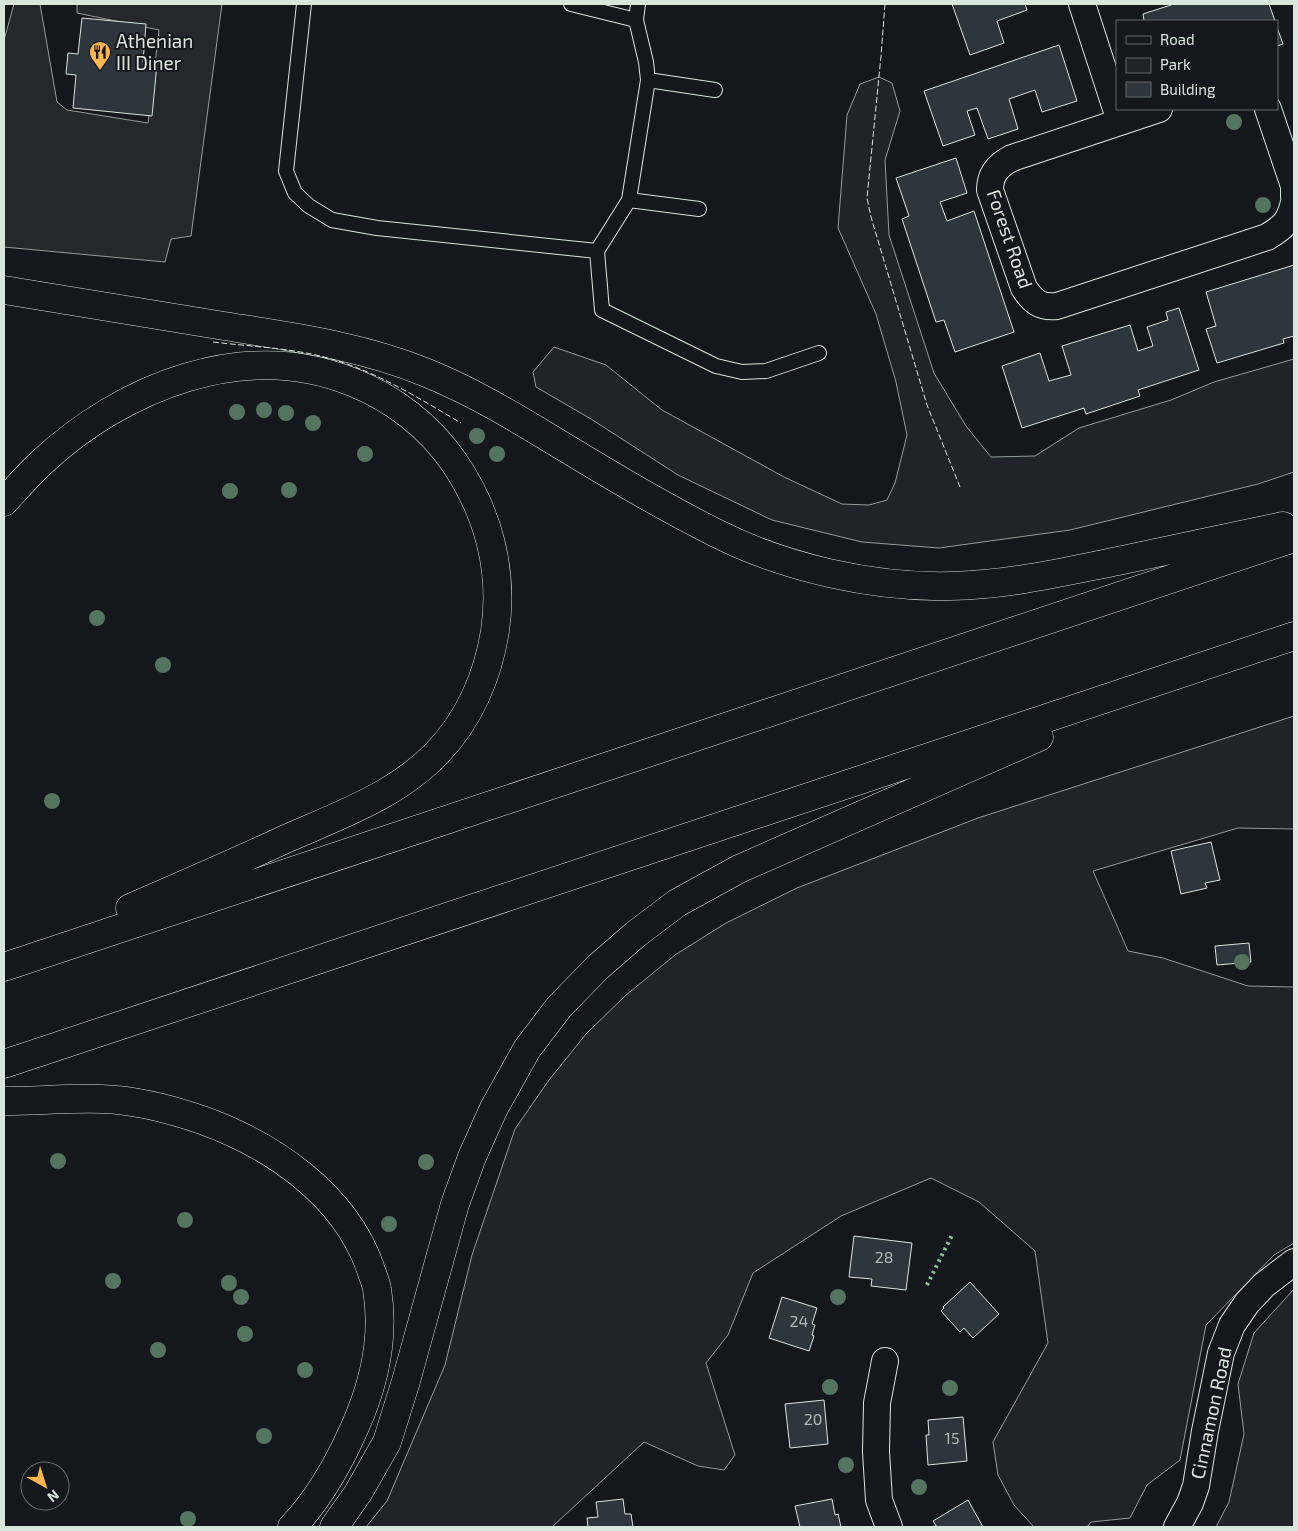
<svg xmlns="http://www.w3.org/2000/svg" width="1298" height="1531" font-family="'Exo 2',sans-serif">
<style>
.green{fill:#202428;stroke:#939e99}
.parking{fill:#24282b;stroke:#939e99}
.building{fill:#2c363c;stroke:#d8e6dc}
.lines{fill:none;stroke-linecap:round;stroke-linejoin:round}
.service-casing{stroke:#d8e6dc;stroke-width:16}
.minor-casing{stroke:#d8e6dc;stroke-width:28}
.motorway-casing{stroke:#d8e6dc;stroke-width:29}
.service{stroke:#14181c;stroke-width:14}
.minor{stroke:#14181c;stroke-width:26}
.motorway{stroke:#14181c;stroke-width:28}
.hedge{stroke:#8ac095;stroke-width:4;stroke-dasharray:2.5 4;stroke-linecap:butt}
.fence{stroke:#d8e6dc;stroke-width:1;stroke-dasharray:6 2.5;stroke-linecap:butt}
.tree{fill:#55745f}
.labels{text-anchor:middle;stroke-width:4;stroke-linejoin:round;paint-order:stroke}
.number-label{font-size:16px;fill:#adbab4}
.poi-label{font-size:19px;fill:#d8e6dc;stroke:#14181c;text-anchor:start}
.street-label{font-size:19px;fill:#d8e6dc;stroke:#14181c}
</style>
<rect width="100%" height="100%" fill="#14181c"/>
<!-- green -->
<path class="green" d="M 879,77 L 892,83 L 900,111 L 885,160 L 889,235 L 934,373 L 966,426 L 991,457 L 1035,456 L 1079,428 L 1171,400 L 1214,382 L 1294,359 L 1294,472 L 1258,484 L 1070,530 L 939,548 L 862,542 L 772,520 L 678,475 L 591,419 L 536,387 L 533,372 L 554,347 L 606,365 L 662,410 L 784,477 L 842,504 L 869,505 L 887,500 L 895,483 L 907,435 L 896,382 L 876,314 L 838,228 L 847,115 L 860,84 Z
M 1294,716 L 1294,829 L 1238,828 L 1093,871 L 1128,951 L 1163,958 L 1248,986 L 1294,987 L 1294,1243 L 1274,1255 L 1206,1325 L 1180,1460 L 1147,1485 L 1130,1518 L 1091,1522 L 1087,1527 L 1034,1527 L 1014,1505 L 998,1475 L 993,1442 L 1048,1343 L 1035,1251 L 979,1202 L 931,1178 L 841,1216 L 753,1273 L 728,1335 L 706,1363 L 735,1455 L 724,1470 L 698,1466 L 644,1442 L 552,1527 L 366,1527 L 387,1501 L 445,1365 L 472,1255 L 515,1129 L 549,1080 L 586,1034 L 625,996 L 675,955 L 726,923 L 797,888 L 978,818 Z
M 1294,1289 L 1294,1527 L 1216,1527 L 1229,1502 L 1244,1434 L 1238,1384 L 1254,1333 Z"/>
<!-- parking -->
<path class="parking" d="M 14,4 L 40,4 L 57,102 L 67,110 L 148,123 L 159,30 L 77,13 L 77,4 L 222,4 L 191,236 L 171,239 L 165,262 L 4,247 L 4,40 Z"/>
<!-- building -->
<path class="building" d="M 952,4 L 1025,4 L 1027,10 L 997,21 L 1004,43 L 970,55 Z
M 1174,4 L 1269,4 L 1275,21 L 1140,21 L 1144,20 L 1143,14 Z
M 82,18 L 146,24 L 143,62 L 157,64 L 152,116 L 73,108 L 76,75 L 66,74 L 68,53 L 78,54 Z
M 1277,27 L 1283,44 L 1277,46 Z
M 1059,45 L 1077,101 L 1042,112 L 1035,90 L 1009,99 L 1018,129 L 988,139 L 977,108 L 967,111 L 975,135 L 943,146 L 924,91 Z
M 956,158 L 967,193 L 940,202 L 947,221 L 974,211 L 1014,332 L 955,352 L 944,320 L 936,322 L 902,219 L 909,216 L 896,178 Z
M 1294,265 L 1294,336 L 1283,339 L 1284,343 L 1217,363 L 1206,329 L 1216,326 L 1206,292 Z
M 1179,308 L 1199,370 L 1138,390 L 1140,396 L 1086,414 L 1084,408 L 1022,428 L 1002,366 L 1040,353 L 1049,381 L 1071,375 L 1062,346 L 1130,325 L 1138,351 L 1153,346 L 1147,327 L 1168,320 L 1166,312 Z
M 1211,842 L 1220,880 L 1205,883 L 1207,888 L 1181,894 L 1171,851 Z
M 1249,943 L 1251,962 L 1217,965 L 1215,946 Z
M 854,1236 L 912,1243 L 906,1290 L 871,1286 L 872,1279 L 849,1277 Z
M 970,1282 L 999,1314 L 973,1338 L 964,1328 L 960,1332 L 941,1311 L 944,1308 L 943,1307 Z
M 782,1297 L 817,1308 L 812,1324 L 815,1325 L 812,1335 L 814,1336 L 809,1351 L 769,1338 Z
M 824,1400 L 828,1444 L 790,1448 L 785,1404 Z
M 963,1417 L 967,1461 L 928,1465 L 926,1435 L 929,1435 L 928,1420 Z
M 623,1499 L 625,1514 L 631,1514 L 633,1527 L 588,1527 L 587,1518 L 598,1517 L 596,1502 Z
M 832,1499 L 835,1515 L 838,1514 L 841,1527 L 800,1527 L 795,1506 Z
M 968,1500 L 983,1527 L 937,1527 L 933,1521 Z"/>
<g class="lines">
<!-- service casing -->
<g class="service-casing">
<path id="service" d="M 304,4 L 286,171 L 295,193 L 309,206 L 332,220 L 377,228 L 597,251 L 602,310 L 716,366 L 742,372 L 766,371 L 819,353
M 571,4 L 636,20
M 648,80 L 715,90
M 629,200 L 699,209
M 597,251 L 629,200 L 648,80 L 646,62 L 636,20 L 638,4"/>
</g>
<!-- minor casing -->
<g class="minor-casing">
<path id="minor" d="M 1082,4 L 1120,121
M 1159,109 L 1012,158 C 998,165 990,174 990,190 L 1024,288 C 1033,302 1041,308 1057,306 L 1267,237 C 1284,227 1290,221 1294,202
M 1268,109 L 1294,186 L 1294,196
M 885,1361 L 877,1403 L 876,1452 L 879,1500 L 889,1527
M 1177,1527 L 1190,1503 L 1196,1486 L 1205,1431 L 1221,1353 L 1232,1325 L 1247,1303 L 1264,1285 L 1294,1262"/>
</g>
<!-- motorway casing -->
<g class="motorway-casing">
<path id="motorway" d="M 4,290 C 77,302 150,314 224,326 C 293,337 362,346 427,373 C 469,390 508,413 546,436 C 602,470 658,504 716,533 C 785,568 874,588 951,586 C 1008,585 1063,572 1118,561 C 1173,549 1228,538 1283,526
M 4,502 C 16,489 28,475 41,463 C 122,387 244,338 352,382 C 393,398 429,426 454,462 C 488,512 504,570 495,631 C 488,676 469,720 437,753 C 397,795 340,815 288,838 C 236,862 183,885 130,908
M 4,967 L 1294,538
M 4,1064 L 1294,636
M 4,1101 C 36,1101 69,1098 102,1099 C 136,1100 170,1109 202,1120 C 272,1145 344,1194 370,1267 C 372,1274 376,1282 377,1289 C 385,1337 374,1385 354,1429 C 338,1465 319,1499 292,1527
M 334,1527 L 358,1493 L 387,1442 L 406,1381 L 455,1204 L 472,1157 L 494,1108 L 527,1049 L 559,1007 L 598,967 L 636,934 L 677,903 L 739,869 L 1039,737"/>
</g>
<!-- service -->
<use href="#service" class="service"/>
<!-- minor -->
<use href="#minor" class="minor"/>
<!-- motorway -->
<use href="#motorway" class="motorway"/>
<!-- hedge -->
<path class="hedge" d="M 927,1285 L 953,1233"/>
<!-- fence -->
<path class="fence" d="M 885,4 L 881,56 L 867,198 L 871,217 L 927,405 L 960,487
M 213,342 C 254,347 298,348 338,361 C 382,375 422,400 461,423"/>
</g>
<!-- trees -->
<g class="tree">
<circle cx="1234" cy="122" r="8"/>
<circle cx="1263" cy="205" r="8"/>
<circle cx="264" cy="410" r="8"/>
<circle cx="237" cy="412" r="8"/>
<circle cx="286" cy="413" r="8"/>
<circle cx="313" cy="423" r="8"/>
<circle cx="477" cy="436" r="8"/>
<circle cx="365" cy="454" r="8"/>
<circle cx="497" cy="454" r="8"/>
<circle cx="289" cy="490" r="8"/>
<circle cx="230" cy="491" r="8"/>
<circle cx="97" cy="618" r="8"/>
<circle cx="163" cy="665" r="8"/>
<circle cx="52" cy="801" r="8"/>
<circle cx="1242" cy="962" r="8"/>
<circle cx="58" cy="1161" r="8"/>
<circle cx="426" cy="1162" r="8"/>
<circle cx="185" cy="1220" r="8"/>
<circle cx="389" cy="1224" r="8"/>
<circle cx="113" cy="1281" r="8"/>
<circle cx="229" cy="1283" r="8"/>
<circle cx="241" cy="1297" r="8"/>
<circle cx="838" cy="1297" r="8"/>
<circle cx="245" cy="1334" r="8"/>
<circle cx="158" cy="1350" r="8"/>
<circle cx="305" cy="1370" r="8"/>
<circle cx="830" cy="1387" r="8"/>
<circle cx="950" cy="1388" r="8"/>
<circle cx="264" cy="1436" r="8"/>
<circle cx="846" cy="1465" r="8"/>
<circle cx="919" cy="1487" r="8"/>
<circle cx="188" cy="1519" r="8"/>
</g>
<!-- icons -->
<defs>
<g id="restaurant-pin" transform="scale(1.125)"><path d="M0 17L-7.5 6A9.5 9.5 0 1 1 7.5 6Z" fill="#ffb74d" stroke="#14181c"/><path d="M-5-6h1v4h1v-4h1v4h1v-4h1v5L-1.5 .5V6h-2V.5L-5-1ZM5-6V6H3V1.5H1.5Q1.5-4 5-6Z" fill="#111"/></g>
</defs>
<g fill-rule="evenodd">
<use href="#restaurant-pin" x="100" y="52"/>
</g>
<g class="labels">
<!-- number labels -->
<g class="number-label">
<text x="884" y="1263">28</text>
<text x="799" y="1327">24</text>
<text x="813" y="1425">20</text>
<text x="952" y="1444">15</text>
</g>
<!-- poi labels -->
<g class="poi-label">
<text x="116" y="48">Athenian<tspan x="116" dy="22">III Diner</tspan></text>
</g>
<!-- street labels -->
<g class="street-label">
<text transform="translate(1010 239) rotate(71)" y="7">Forest Road</text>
<text transform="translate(1211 1413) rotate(-78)" y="7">Cinnamon Road</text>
</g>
</g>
<!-- border -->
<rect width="1298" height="1531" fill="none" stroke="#d8e6dc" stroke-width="10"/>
<!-- legend -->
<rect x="1116" y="20" width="162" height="90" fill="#14181c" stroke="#626a69"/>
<rect x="1126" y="36" width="25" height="8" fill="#14181c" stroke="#626a69"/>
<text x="1160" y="45" font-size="15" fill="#d8e6dc">Road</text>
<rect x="1126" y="58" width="25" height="15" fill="#202428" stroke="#626a69"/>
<text x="1160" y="70" font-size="15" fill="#d8e6dc">Park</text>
<rect x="1126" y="82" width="25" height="15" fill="#2c363c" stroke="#626a69"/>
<text x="1160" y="95" font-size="15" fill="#d8e6dc">Building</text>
<!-- north arrow -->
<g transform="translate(45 1486) rotate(141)"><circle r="24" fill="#14181c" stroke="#626a69"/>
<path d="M0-4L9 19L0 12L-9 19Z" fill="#ffb74d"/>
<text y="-8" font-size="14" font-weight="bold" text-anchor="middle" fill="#d8e6dc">N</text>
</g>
</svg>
